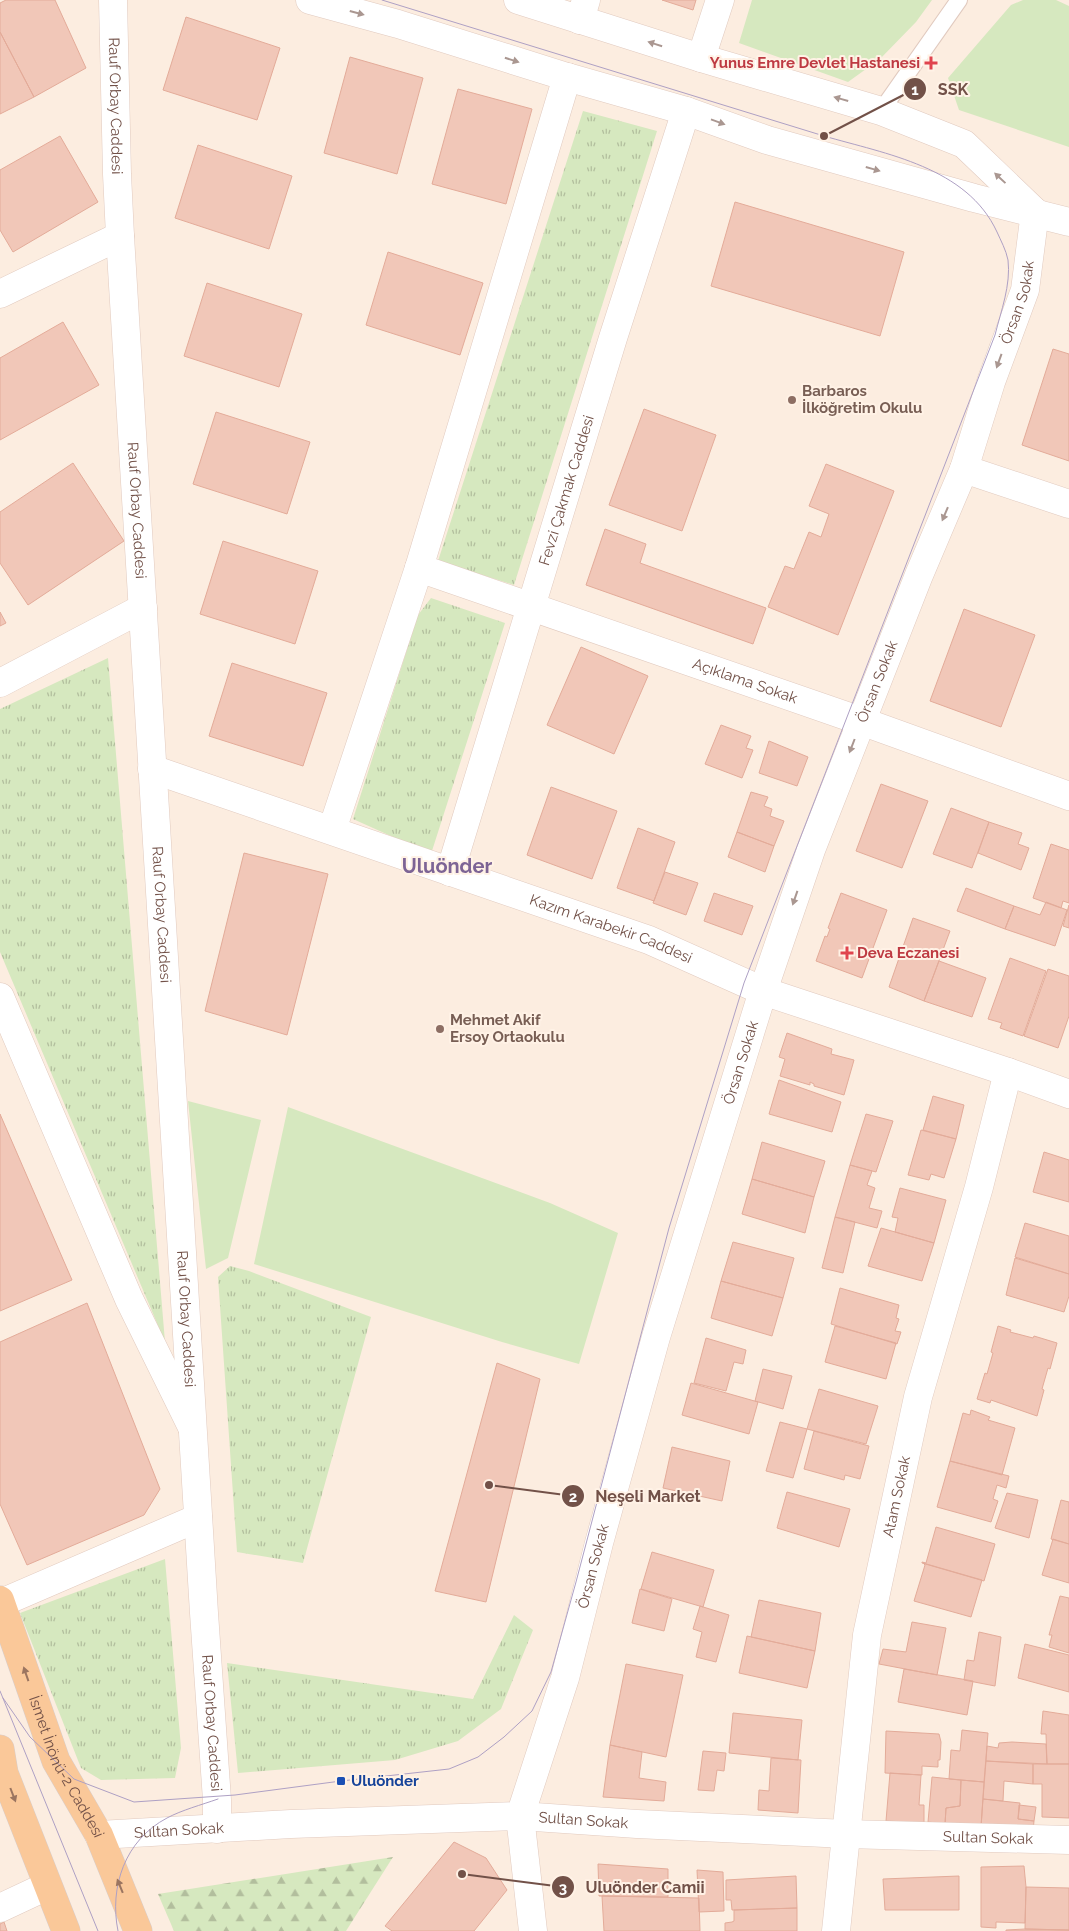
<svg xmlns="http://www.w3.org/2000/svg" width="1069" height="1931" font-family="Raleway,sans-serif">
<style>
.grass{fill:#d6e8bf}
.forest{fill:url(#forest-firs)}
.park{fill:url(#park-tufts)}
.building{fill:#f1c7b8;stroke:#e3ab99}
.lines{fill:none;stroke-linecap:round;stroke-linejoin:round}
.service-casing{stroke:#e1cabf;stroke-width:18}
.minor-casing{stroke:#e1cabf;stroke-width:29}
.tertiary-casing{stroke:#e1cabf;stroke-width:29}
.primary-casing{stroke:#d8cecc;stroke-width:29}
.service{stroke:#fff;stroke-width:16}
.minor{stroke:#fff;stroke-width:28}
.tertiary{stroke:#fff;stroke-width:28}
.primary{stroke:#fac899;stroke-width:28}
.tram{stroke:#aea0c4;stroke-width:1}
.oneway{fill:#aa9791}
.oneway2{fill:#9b7560}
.health-dot{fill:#e0444e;stroke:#fff2e6;stroke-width:2}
.education-dot{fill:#8d6e63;stroke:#fff2e6;stroke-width:2}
.transit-dot{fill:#1a4fb4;stroke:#fff2e6;stroke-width:2}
.labels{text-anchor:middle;stroke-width:4;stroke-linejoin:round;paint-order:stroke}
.health-label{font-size:15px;font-weight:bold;fill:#be3a42;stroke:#fff2e6;text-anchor:end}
.street-label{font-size:15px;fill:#725148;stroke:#fff2e6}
.education-label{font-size:15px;font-weight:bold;fill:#785e54;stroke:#fff2e6;text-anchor:start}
.transit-label{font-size:15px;font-weight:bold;fill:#164399;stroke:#fff2e6;text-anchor:start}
.district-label{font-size:20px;font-weight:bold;fill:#7d6495;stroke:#fff2e6}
.leader{fill:none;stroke:#725148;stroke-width:2}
.callout-dot{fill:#725148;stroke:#fff2e6;stroke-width:2}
.mark-label{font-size:15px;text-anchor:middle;font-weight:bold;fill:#fff}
.callout-label{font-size:16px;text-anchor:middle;font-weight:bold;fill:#725148;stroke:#fff2e6;stroke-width:4;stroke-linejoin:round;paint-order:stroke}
</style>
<defs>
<pattern id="forest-firs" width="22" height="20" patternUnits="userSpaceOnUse" patternTransform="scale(1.25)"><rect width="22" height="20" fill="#d6e8bf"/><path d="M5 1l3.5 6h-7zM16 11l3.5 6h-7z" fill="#b2be9d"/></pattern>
<pattern id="park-tufts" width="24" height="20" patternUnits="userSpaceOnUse" patternTransform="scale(1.25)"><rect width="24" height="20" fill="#d6e8bf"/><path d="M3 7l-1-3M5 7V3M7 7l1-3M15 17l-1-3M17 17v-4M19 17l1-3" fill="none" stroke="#b2be9d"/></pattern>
</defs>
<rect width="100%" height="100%" fill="#fcede0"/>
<!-- grass -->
<path class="grass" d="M 752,0 L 932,0 L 916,22 L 880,59 L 848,82 L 739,43 Z
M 1023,0 L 1056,0 L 1069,6 L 1069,147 L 959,110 L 948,78 L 1011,5 Z
M 188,1101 L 261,1120 L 228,1258 L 206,1269 Z
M 288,1107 L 550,1203 L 618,1233 L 579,1364 L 502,1342 L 254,1264 Z"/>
<!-- forest -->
<path class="forest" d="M 393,1857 L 346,1931 L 174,1931 L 158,1894 Z"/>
<!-- park -->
<path class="park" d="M 583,111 L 657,131 L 514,585 L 438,561 Z
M 431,598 L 505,623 L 431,854 L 353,819 L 418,615 Z
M 108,658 L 165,1342 L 0,952 L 0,709 Z
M 230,1266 L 249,1271 L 371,1317 L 303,1563 L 237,1552 L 218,1277 Z
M 165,1559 L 181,1748 L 175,1778 L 101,1780 L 81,1768 L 20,1613 Z
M 514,1615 L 533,1630 L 501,1709 L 458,1741 L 395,1760 L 238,1773 L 227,1663 L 473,1699 Z"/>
<!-- building -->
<path class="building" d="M 6,0 L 55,0 L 86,68 L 34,97 L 0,32 L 0,3 Z
M 662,0 L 696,0 L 693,10 Z
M 186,17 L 280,48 L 257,120 L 163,90 Z
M 0,32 L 34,97 L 0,114 Z
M 350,57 L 423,78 L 397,174 L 324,153 Z
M 458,89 L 532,109 L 506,204 L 432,184 Z
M 60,136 L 98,202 L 13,252 L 0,230 L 0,170 Z
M 198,145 L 292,176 L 269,249 L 175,218 Z
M 735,202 L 904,252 L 880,336 L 711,286 Z
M 388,252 L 483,283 L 460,355 L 366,325 Z
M 207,283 L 302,314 L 279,387 L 184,356 Z
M 63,322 L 99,385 L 0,440 L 0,358 Z
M 1053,349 L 1069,354 L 1069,461 L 1022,445 Z
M 644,409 L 716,435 L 682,531 L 609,505 Z
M 216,412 L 310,442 L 287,514 L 193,484 Z
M 73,463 L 124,541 L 28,605 L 0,563 L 0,512 Z
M 826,464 L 894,491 L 838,635 L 768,607 L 785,566 L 794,569 L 809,532 L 821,537 L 829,514 L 809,506 Z
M 605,529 L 646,544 L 640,563 L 766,608 L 753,644 L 586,585 Z
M 223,541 L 318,571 L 295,644 L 200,614 Z
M 964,609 L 1035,635 L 1001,727 L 930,701 Z
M 0,612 L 6,623 L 0,626 Z
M 581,647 L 648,676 L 614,754 L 547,725 Z
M 232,663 L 327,693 L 303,766 L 209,736 Z
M 721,725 L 751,736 L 746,748 L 753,750 L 742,778 L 705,764 Z
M 769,741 L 808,757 L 797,786 L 759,773 Z
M 881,784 L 928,801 L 902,868 L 856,851 Z
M 551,787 L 617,811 L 592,879 L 527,855 Z
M 751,792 L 768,797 L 764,806 L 772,809 L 770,816 L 784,821 L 774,846 L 737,832 Z
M 951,808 L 989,822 L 972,868 L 933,854 Z
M 989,822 L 1022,833 L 1018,844 L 1029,848 L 1021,870 L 978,853 Z
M 638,828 L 675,842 L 654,901 L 617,888 Z
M 737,832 L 774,846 L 765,872 L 728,857 Z
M 1051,844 L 1069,850 L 1069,903 L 1063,901 L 1061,908 L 1033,898 Z
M 244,853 L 328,874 L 287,1035 L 205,1011 Z
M 665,872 L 698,883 L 686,915 L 653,903 Z
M 966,888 L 1014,906 L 1005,929 L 957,911 Z
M 714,893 L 753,906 L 742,935 L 704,921 Z
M 841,893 L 887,910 L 862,978 L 816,961 L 825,936 L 827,937 L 830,929 L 828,928 Z
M 1046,902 L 1067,910 L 1055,946 L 1005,929 L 1014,906 L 1040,915 Z
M 1069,905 L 1069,928 L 1063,926 Z
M 913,918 L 950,931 L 924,1001 L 889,987 Z
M 1010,958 L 1046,971 L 1023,1036 L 1000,1028 L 1002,1023 L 988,1019 Z
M 939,961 L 986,978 L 972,1017 L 924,1001 Z
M 1048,969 L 1069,976 L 1069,1016 L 1058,1048 L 1024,1036 Z
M 787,1033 L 832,1049 L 831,1054 L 854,1060 L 844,1095 L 814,1086 L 814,1084 L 810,1082 L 810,1085 L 780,1076 L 785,1059 L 779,1057 Z
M 779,1080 L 841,1102 L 832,1132 L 769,1114 Z
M 933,1096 L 964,1105 L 956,1139 L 923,1130 Z
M 0,1114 L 72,1280 L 0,1311 Z
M 866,1114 L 893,1121 L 876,1172 L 850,1165 Z
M 921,1130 L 956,1139 L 944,1178 L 931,1174 L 929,1180 L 908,1175 Z
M 762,1142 L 825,1161 L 814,1197 L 752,1179 Z
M 1044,1152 L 1069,1160 L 1069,1202 L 1033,1192 Z
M 850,1165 L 872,1171 L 867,1185 L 875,1188 L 869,1208 L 882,1211 L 877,1228 L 835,1217 Z
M 752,1179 L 814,1197 L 805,1233 L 742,1214 Z
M 900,1188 L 946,1200 L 934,1243 L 895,1232 L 898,1218 L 892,1217 Z
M 835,1217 L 855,1222 L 843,1273 L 822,1268 Z
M 1025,1223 L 1069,1236 L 1069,1274 L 1015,1257 Z
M 881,1228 L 934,1243 L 922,1281 L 868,1266 Z
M 733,1242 L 794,1258 L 783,1298 L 721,1281 Z
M 1015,1258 L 1069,1274 L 1069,1296 L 1064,1312 L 1006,1295 Z
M 721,1281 L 783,1298 L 772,1336 L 711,1318 Z
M 840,1288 L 899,1305 L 896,1318 L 899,1319 L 895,1331 L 901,1332 L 897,1344 L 831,1324 Z
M 87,1303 L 160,1489 L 144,1515 L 27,1565 L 0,1504 L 0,1342 Z
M 835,1326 L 896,1343 L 886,1379 L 825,1362 Z
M 998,1326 L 1011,1330 L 1010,1332 L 1033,1338 L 1034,1336 L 1057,1343 L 1050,1369 L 1048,1368 L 1042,1389 L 1044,1390 L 1037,1416 L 991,1400 L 990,1403 L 977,1399 L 985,1373 L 987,1374 L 993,1353 L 991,1352 Z
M 706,1338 L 746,1350 L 743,1364 L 734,1362 L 726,1391 L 694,1383 Z
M 497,1363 L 540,1379 L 486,1602 L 435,1591 Z
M 763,1369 L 792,1376 L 783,1409 L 755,1401 Z
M 691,1383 L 758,1402 L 749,1434 L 682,1415 Z
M 819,1389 L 878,1406 L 866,1444 L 807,1429 Z
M 971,1410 L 990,1417 L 988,1420 L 1015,1428 L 1002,1475 L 950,1461 L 963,1413 L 970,1415 Z
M 780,1422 L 807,1429 L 793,1478 L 766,1471 Z
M 814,1431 L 869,1446 L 860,1479 L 845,1475 L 844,1480 L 804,1469 Z
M 672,1447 L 730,1461 L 722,1501 L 663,1488 Z
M 950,1461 L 1009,1476 L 1006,1488 L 997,1485 L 993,1499 L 998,1501 L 991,1522 L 937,1507 Z
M 787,1492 L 850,1509 L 839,1547 L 777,1528 Z
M 1007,1493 L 1038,1500 L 1029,1538 L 995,1528 Z
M 1061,1500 L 1069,1502 L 1069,1544 L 1051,1539 Z
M 936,1527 L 995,1544 L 984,1581 L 922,1563 L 922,1562 L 926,1563 Z
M 1053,1539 L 1069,1544 L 1069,1583 L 1042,1575 Z
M 652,1552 L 714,1570 L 703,1607 L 641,1589 Z
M 923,1563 L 982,1580 L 971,1617 L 914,1601 L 925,1565 Z
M 640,1589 L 672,1599 L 664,1631 L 632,1623 Z
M 1060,1596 L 1069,1598 L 1069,1653 L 1049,1647 L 1052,1635 L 1049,1635 Z
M 759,1600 L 821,1613 L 815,1651 L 751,1637 Z
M 700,1606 L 729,1615 L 716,1662 L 696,1657 L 702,1632 L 693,1629 Z
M 912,1622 L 946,1628 L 937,1675 L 879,1664 L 883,1649 L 906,1652 Z
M 979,1632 L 1001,1637 L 995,1686 L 964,1680 L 967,1660 L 974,1661 Z
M 747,1636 L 815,1651 L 807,1688 L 739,1673 Z
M 1025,1644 L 1069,1655 L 1069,1692 L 1018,1678 Z
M 626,1664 L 683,1675 L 666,1757 L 610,1745 Z
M 904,1669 L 973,1681 L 967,1715 L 898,1702 Z
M 1043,1711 L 1069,1715 L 1069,1764 L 1047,1764 L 1046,1734 L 1041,1734 Z
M 733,1713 L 802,1720 L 798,1760 L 729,1753 Z
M 962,1730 L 988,1733 L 984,1782 L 949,1779 L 951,1750 L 960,1751 Z
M 886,1731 L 939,1734 L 941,1742 L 940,1760 L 938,1760 L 938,1767 L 922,1766 L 922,1775 L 885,1773 Z
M 1012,1742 L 1046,1744 L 1047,1764 L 986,1761 L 987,1746 L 998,1748 L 999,1743 Z
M 610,1745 L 642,1752 L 639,1778 L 666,1782 L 664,1801 L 603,1797 Z
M 703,1751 L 726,1753 L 724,1771 L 717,1770 L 714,1791 L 698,1790 Z
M 771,1758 L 801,1760 L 798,1813 L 758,1810 L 759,1790 L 769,1791 Z
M 986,1761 L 1033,1764 L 1033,1784 L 1004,1781 L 1003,1801 L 983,1799 Z
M 1033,1764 L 1069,1764 L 1069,1818 L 1042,1817 L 1042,1784 L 1033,1784 Z
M 890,1773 L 921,1775 L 919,1805 L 924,1805 L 924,1823 L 886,1821 Z
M 932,1777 L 961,1780 L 960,1806 L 946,1808 L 945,1824 L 928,1822 Z
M 961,1780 L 984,1782 L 981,1827 L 945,1825 L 946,1808 L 960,1806 Z
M 983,1799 L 1020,1803 L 1018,1819 L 1034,1821 L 1033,1831 L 981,1827 Z
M 1019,1805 L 1036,1807 L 1034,1821 L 1018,1819 Z
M 454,1842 L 486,1858 L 507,1890 L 474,1931 L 392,1931 L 385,1926 Z
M 598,1864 L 668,1869 L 668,1897 L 599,1896 Z
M 1024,1866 L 1026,1887 L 1025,1923 L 996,1922 L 996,1928 L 981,1927 L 981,1867 Z
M 697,1870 L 723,1872 L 724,1911 L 699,1912 Z
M 796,1876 L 797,1908 L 734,1910 L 732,1910 L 731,1900 L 726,1900 L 726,1880 Z
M 959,1876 L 959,1910 L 885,1910 L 883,1879 Z
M 1026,1887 L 1069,1888 L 1069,1930 L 1025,1929 Z
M 602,1896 L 699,1898 L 700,1931 L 604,1931 Z
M 797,1908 L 797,1931 L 725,1931 L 725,1923 L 732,1922 L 734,1921 L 734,1910 Z
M 4,1922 L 7,1931 L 0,1931 L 0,1924 Z
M 1025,1929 L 1069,1930 L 1069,1931 L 1006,1931 L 1006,1930 Z"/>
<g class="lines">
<!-- service casing -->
<g class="service-casing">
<path id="service" d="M 881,111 L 959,0"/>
</g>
<!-- minor casing -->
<g class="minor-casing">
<g id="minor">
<path d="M 580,20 L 586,0"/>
<path d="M 0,294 L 120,236"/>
<path d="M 964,469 L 1069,504"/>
<path id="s1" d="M 419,568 L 861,721 L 1069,796"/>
<path d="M 0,683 L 143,608"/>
<path d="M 332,830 L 419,568 L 567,77"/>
<path d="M 0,997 L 129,1299 L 192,1427"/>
<path d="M 1,1603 L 198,1518"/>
<path id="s2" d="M 99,1835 L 291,1824 L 520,1816 L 637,1824 L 846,1834 L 1069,1840"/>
<path d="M 0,1908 L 47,1886"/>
<path id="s3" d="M 533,1931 L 520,1816 L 565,1678 L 599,1543 L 656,1337 L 763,991 L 811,850 L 919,575 L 964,469 L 991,382 L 1025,290 L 1035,212"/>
<path id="s4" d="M 836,1931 L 867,1635 L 918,1397 L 979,1187 L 1008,1072"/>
</g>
</g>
<!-- tertiary casing -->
<g class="tertiary-casing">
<g id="tertiary">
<path id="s5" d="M 113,0 L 117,174 L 120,236 L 204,1613 L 217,1800 L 217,1829"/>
<path d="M 310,0 L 398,24 L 567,77 L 686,111 L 767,140 L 974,198 L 1069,222"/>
<path d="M 518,0 L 701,58 L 881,111 L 964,144 L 1035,212"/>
<path d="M 701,58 L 720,0"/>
<path id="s6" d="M 152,769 L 649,940 L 763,991 L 1008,1072 L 1069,1094"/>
<path id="s7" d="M 450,872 L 613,338 L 686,111"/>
</g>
</g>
<!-- primary casing -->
<g class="primary-casing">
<g id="primary">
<path id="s8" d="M 0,1600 L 56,1761 L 99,1835 L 138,1931"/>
<path d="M 0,1749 L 4,1773 L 66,1931"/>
</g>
</g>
<!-- service -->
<use href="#service" class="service"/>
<!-- minor -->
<use href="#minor" class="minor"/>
<!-- tertiary -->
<use href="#tertiary" class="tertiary"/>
<!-- primary -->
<use href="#primary" class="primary"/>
<!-- tram -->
<path class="tram" d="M 0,1691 L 98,1931
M 3,1698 L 30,1737 L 74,1779 L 134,1802 L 235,1795 L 341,1781 L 449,1769 L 478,1757 L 504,1737 L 532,1711 L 551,1672 L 576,1582 L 669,1228 L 744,983 L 995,335 C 1001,311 1011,285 1008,260 C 1006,250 1001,241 997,232 C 967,167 886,154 824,136 L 382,0
M 118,1931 C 109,1887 125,1840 167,1818 C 182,1810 201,1805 218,1799"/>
</g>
<!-- one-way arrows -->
<defs><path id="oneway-solid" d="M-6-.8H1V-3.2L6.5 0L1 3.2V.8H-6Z" transform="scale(1.25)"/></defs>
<g class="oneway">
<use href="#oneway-solid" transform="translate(357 13) rotate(15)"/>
<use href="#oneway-solid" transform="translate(655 44) rotate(-162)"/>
<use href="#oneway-solid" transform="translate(512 60) rotate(18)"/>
<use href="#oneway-solid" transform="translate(841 99) rotate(-164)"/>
<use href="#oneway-solid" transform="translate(718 122) rotate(20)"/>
<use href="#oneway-solid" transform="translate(873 169) rotate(16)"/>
<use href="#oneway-solid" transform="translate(1000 178) rotate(-137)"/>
<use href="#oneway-solid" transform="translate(999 361) rotate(110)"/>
<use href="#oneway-solid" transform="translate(945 514) rotate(113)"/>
<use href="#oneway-solid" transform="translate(852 746) rotate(111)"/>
<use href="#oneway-solid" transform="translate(795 898) rotate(109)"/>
</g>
<g class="oneway2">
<use href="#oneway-solid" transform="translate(26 1674) rotate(-109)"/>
<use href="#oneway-solid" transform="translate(13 1795) rotate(69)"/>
<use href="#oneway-solid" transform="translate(120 1886) rotate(-112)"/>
</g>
<!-- markers -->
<g class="health-dot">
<path d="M928.5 55.5h5v5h5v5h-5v5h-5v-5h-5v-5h5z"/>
<path d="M844.5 945.5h5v5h5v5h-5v5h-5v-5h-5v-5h5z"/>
</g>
<g class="education-dot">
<circle cx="792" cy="400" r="5"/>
<circle cx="440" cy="1029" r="5"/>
</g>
<rect class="transit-dot" x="336" y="1776" width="10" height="10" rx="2.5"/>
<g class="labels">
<!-- health labels -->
<g class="health-label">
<text x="920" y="68">Yunus Emre Devlet Hastanesi</text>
<text x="857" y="958" text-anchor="start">Deva Eczanesi</text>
</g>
<!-- street labels -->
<g class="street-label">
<text dy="5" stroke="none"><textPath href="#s5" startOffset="106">Rauf Orbay Caddesi</textPath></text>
<text dy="5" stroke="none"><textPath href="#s3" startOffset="1711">Örsan Sokak</textPath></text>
<text dy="5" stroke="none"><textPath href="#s7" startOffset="399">Fevzi Çakmak Caddesi</textPath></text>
<text dy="5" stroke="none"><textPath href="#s5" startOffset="511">Rauf Orbay Caddesi</textPath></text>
<text dy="5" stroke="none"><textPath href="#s1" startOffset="345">Açıklama Sokak</textPath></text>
<text dy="5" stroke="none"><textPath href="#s3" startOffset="1306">Örsan Sokak</textPath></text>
<text dy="5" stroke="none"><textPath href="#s5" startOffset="916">Rauf Orbay Caddesi</textPath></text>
<text dy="5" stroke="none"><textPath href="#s6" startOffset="486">Kazım Karabekir Caddesi</textPath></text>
<text dy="5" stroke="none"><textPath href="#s3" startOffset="901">Örsan Sokak</textPath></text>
<text dy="5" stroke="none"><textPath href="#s5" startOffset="1321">Rauf Orbay Caddesi</textPath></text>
<text dy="5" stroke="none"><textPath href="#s4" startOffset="439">Atam Sokak</textPath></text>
<text dy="5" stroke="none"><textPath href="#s3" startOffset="376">Örsan Sokak</textPath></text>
<text dy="5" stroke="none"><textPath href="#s5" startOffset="1726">Rauf Orbay Caddesi</textPath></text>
<text dy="5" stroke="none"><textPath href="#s8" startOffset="180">İsmet İnönü-2 Caddesi</textPath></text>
<text dy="5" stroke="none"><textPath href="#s2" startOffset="485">Sultan Sokak</textPath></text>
<text dy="5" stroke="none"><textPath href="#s2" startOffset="80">Sultan Sokak</textPath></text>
<text dy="5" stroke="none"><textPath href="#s2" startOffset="890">Sultan Sokak</textPath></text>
</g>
<!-- education labels -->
<g class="education-label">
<text x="802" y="396">Barbaros<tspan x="802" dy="17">İlköğretim Okulu</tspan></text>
<text x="450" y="1025">Mehmet Akif<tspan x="450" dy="17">Ersoy Ortaokulu</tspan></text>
</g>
<!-- transit labels -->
<g class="transit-label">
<text x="351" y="1786">Uluönder</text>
</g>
<!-- district labels -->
<g class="district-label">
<text x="447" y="873">Uluönder</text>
</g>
</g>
<!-- callouts -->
<path class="leader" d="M824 136L915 89M489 1485L573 1496M462 1874L563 1887"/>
<g class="callout-dot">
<circle cx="824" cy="136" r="5"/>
<circle cx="489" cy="1485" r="5"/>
<circle cx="462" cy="1874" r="5"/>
<circle cx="915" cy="89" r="12"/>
<circle cx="573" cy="1496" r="12"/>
<circle cx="563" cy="1887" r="12"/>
</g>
<g class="mark-label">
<text x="915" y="95">1</text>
<text x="573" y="1502">2</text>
<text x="563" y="1893">3</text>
</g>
<g class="callout-label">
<text x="953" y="95">SSK</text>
<text x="648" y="1502">Neşeli Market</text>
<text x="645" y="1893">Uluönder Camii</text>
</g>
</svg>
